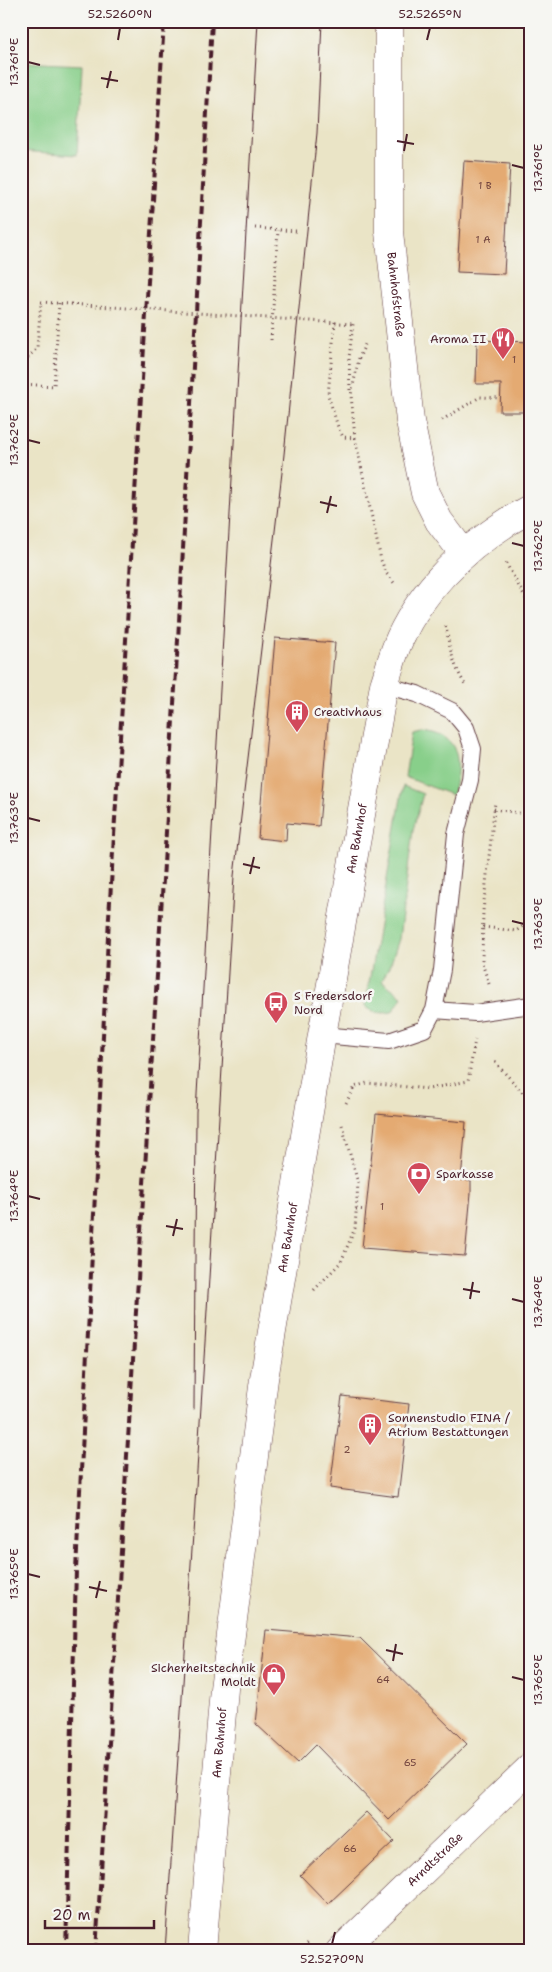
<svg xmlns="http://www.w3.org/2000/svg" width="552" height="1972" font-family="'Shantell Sans',sans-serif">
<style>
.green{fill:#88cf8a;stroke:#69775a}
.building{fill:#e4aa72}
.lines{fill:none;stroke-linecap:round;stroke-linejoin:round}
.lane-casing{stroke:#623d42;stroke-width:18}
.street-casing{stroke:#623d42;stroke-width:29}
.secondary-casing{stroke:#623d42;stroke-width:29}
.path{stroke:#623d42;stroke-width:3;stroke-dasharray:1 4;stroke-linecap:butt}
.lane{stroke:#fff;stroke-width:16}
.street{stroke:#fff;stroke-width:28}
.secondary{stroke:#fff;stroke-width:28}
.tram{stroke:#4a1f2b;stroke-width:1}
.rail{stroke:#4a1f2b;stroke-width:4;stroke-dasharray:8 4;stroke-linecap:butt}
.path-bridge{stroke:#623d42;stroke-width:3;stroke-dasharray:1 4;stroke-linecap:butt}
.ticks{fill:none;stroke:#4a1f2b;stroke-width:2}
.labels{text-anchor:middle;stroke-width:5;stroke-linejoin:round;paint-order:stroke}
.number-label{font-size:10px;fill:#70423d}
.street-label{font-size:12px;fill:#4a1f2b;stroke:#f6f6f2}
.poi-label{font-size:12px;fill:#4a1f2b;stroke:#f6f6f2;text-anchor:start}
.neatline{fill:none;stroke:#4a1f2b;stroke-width:2}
.ticks-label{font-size:12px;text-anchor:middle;fill:#4a1f2b}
</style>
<rect width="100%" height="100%" fill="#f6f6f2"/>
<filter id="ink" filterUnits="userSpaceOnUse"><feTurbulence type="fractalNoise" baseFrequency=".02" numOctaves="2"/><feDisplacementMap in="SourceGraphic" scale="10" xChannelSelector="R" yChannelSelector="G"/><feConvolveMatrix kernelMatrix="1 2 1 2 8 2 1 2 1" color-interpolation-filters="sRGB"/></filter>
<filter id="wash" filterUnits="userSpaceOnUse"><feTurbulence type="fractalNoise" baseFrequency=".0096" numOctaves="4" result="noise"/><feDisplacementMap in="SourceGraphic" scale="20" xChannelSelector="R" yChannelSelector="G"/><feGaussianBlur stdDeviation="1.12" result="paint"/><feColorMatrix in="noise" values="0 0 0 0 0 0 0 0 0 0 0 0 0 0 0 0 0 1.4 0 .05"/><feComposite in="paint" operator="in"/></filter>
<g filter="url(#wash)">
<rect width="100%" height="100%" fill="#eae4c6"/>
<!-- green -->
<path class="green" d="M 21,62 L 82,65 L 77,155 L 21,151 Z
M 421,730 C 462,733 462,765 452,795 L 405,777 L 412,732 Z
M 403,786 L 423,794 L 413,830 L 399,939 L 392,960 L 382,981 L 403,997 L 392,1012 C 381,1014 373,1013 365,1006 Z"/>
<g id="blocks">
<!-- building -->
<path class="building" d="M 464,161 L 510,164 L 504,274 L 457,272 Z
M 477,340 L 531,342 L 530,412 L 500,412 L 501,384 L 476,384 Z
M 275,638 L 335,643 L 319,826 L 287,823 L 286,841 L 258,838 Z
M 376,1114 L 466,1122 L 461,1180 L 471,1180 L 471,1193 L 465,1256 L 362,1248 Z
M 342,1396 L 409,1404 L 398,1497 L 330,1488 Z
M 266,1630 L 360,1638 L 467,1744 L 389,1820 L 316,1745 L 298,1763 L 256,1724 Z
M 366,1812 L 394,1841 L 328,1904 L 300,1875 Z"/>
</g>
</g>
<g filter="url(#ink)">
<use href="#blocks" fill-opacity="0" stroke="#623d42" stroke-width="1"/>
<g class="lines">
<!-- lane casing -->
<g class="lane-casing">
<path id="lane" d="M 434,1010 L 475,1013 L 531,1005
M 322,1035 L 389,1041 L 424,1029 L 434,1010 L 442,970 L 456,834 L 470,780 L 473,749 L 466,728 L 452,711 L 417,694 L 384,685"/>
</g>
<!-- street casing -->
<g class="street-casing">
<g id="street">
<path id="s1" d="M 389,21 L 389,232 L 410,421 L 425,493 L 439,521 L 464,554"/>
<path id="s2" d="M 340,1951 L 531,1767"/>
</g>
</g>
<!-- secondary casing -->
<g class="secondary-casing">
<g id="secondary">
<path id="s3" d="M 202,1951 L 224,1689 L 264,1379 L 322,1035 L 384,685 C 389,670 393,653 400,638 C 427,580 475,539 531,508"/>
</g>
</g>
<!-- path -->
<path class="path" d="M 255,228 L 296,231
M 335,322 L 328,395 L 338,427 L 343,437 L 355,438 L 381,560 L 386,573 L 395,584
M 271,340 L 278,230
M 21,365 L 37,348 L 41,302
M 21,384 L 54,386 L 59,303
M 350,390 L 349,358 L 353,324
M 442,420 L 480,397 L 500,398
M 355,438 L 351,395 L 359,358 L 366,342
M 506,563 L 531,608
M 446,626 C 449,648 454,667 466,686
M 494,809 L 531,815
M 483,927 L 516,931 L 523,926
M 489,984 L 482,963 L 483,911 L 495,802
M 495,1062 L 531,1102
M 346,1103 L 354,1087 L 367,1083 L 429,1089 L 468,1081 L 475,1040
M 356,1209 L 366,1210
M 314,1290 L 341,1262 L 355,1228 L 358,1183 L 342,1125
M 300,1951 L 308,1943"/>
<!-- lane -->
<use href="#lane" class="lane"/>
<!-- street -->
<use href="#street" class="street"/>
<!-- secondary -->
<use href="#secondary" class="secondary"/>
<!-- tram -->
<path class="tram" d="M 194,1409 L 196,1112 L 258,21
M 165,1951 L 194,1519 L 234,876 L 283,464 L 317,133 L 322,21"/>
<!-- rail -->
<path class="rail" d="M 66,1951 L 76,1570 L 109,917 L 164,21
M 96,1951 L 178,640 L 212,21"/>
<!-- path-bridge -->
<path class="path-bridge" d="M 41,302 L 353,324"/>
</g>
</g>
<!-- ticks -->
<path class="ticks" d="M 118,40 L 120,28M 427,40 L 430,28M 28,62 L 40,65M 101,78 L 118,81M 107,88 L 111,71M 397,141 L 414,144M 404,151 L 407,134M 512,165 L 524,168M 28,440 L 40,443M 320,502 L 337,506M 327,513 L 331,496M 512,543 L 524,546M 28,818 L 40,821M 243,864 L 260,868M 250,874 L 254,857M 512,921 L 524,924M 28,1196 L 40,1199M 166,1226 L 183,1229M 173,1236 L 177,1219M 463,1289 L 480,1292M 470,1299 L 473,1282M 512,1299 L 524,1302M 28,1574 L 40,1577M 89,1587 L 107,1591M 96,1598 L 100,1581M 386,1650 L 403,1654M 393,1661 L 396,1644M 512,1677 L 524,1680M 332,1944 L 335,1932"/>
<!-- icons -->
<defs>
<g id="restaurant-pin" transform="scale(1.25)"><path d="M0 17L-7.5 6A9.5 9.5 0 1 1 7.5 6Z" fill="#d1495b" stroke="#f6f6f2"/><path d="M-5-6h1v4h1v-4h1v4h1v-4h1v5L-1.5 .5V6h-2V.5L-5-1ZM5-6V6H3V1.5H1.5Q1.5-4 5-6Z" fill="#fff"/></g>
<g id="building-pin" transform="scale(1.25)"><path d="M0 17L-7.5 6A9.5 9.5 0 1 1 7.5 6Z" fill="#d1495b" stroke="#f6f6f2"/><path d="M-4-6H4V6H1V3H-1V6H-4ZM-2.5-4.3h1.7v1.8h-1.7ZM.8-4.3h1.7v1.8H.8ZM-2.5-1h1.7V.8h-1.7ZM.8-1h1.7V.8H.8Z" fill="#fff"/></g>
<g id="bus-pin" transform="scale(1.25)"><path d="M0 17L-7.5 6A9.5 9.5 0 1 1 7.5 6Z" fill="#d1495b" stroke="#f6f6f2"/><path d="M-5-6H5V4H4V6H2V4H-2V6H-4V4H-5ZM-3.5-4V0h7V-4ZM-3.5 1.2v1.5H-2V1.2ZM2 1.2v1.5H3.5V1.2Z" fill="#fff"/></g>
<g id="bank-pin" transform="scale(1.25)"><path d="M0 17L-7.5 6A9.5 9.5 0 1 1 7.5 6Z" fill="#d1495b" stroke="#f6f6f2"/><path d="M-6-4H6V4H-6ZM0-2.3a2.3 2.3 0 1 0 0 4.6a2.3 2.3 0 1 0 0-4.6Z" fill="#fff"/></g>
<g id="shop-pin" transform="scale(1.25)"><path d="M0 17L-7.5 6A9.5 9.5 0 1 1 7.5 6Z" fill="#d1495b" stroke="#f6f6f2"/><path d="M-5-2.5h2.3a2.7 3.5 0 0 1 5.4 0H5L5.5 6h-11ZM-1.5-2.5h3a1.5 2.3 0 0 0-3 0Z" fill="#fff"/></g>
</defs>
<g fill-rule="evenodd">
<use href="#restaurant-pin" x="503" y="339"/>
<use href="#building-pin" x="297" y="712"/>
<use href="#bus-pin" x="276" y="1003"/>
<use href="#bank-pin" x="419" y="1174"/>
<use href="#building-pin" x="370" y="1425"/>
<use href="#shop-pin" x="274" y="1675"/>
</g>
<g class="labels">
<!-- number labels -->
<g class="number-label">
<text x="485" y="189">1 B</text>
<text x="483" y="243">1 A</text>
<text x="514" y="363">1</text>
<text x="382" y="1210">1</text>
<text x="347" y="1453">2</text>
<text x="383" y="1683">64</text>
<text x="410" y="1766">65</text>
<text x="350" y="1852">66</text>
</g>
<!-- street labels -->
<g class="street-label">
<text dy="4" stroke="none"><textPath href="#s1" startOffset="274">Bahnhofstraße</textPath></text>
<text dy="4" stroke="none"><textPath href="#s3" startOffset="1124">Am Bahnhof</textPath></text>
<text dy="4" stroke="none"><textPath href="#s3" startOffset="719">Am Bahnhof</textPath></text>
<text dy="4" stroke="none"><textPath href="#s3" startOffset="209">Am Bahnhof</textPath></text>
<text dy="4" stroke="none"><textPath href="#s2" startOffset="132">Arndtstraße</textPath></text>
</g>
<!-- poi labels -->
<g class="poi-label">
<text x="486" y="343" text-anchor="end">Aroma II</text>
<text x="314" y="716">Creativhaus</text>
<text x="294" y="1000">S Fredersdorf<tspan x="294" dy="14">Nord</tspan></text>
<text x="436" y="1178">Sparkasse</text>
<text x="388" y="1422">Sonnenstudio FINA /<tspan x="388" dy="14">Atrium Bestattungen</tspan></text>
<text x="256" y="1672" text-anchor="end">Sicherheitstechnik<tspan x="256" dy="14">Moldt</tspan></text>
</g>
</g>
<!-- margin -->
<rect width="552" height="1972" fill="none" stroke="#f6f6f2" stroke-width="55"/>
<!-- scale -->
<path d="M45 1920v8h109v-8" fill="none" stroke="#4a1f2b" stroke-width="2.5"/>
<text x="52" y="1920" font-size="15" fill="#4a1f2b" stroke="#f6f6f2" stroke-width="4" paint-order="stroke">20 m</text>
<rect x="28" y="28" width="496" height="1916" class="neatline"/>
<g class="ticks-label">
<text x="120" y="18">52.5260°N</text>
<text x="430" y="18">52.5265°N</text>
<text transform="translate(14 62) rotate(-90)" y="4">13.761°E</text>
<text transform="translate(538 168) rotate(-90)" y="4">13.761°E</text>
<text transform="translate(14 440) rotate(-90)" y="4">13.762°E</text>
<text transform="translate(538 546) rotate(-90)" y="4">13.762°E</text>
<text transform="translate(14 818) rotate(-90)" y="4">13.763°E</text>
<text transform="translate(538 924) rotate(-90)" y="4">13.763°E</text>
<text transform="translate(14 1196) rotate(-90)" y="4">13.764°E</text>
<text transform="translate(538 1302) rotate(-90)" y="4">13.764°E</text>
<text transform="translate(14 1574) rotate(-90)" y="4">13.765°E</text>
<text transform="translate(538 1680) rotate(-90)" y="4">13.765°E</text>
<text x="332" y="1963">52.5270°N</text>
</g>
</svg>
